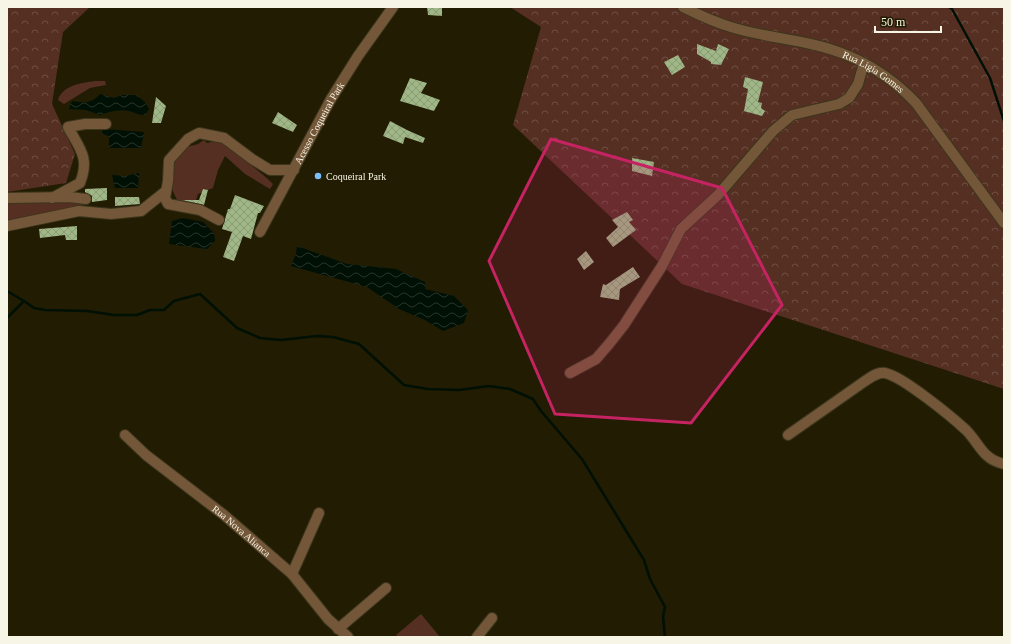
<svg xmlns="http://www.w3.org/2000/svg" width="1011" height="644" font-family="'Times New Roman',serif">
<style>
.green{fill:#552f22}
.forest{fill:url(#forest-crowns)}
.water{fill:url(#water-waves)}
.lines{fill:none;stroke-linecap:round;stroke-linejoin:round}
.stream{stroke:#001005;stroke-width:2.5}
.building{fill:url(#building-cross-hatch)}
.minor-casing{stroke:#3b361d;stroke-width:12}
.minor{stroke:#735738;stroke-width:10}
.marked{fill:#c52362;fill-opacity:0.2;stroke:#c52362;stroke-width:3;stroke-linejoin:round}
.poi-dot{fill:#7bbef8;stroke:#211c02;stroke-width:1.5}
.labels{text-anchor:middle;stroke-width:4;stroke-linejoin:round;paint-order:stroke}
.street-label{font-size:10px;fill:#f7f5e5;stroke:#211c02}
.poi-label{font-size:10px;fill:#f7f5e5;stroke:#211c02;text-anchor:start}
</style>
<defs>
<pattern id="forest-crowns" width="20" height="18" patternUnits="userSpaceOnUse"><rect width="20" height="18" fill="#552f22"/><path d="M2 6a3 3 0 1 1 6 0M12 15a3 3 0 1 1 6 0" fill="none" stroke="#6e4e42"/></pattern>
<pattern id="water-waves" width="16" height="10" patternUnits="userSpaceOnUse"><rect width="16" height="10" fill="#001005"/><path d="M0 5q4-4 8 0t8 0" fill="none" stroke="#263329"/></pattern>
<pattern id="building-cross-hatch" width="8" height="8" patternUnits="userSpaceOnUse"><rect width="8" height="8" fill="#9fb686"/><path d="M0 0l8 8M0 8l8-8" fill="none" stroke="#8a9b76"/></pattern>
</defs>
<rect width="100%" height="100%" fill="#211c02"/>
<!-- green -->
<path class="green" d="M 95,81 L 105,81 L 106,85 L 90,88 L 64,104 L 58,100 C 63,85 81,83 95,81 Z
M 204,140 L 207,143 L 220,140 C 237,156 257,168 273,184 L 270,189 L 245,174 L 225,156 L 218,170 L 213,188 L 198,194 L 196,200 L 185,204 L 178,202 L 171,187 L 172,159 L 187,147 L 198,144 Z
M 7,200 L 82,200 L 83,207 C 59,215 33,214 7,222 Z
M 421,614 L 440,637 L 398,637 L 396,635 Z"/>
<!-- forest -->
<path class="forest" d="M 7,7 L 90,7 L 63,32 L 52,104 L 75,154 L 66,183 L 7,192 Z
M 510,7 L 1004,7 L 1004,389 L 682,284 L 513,125 L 541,27 Z"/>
<!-- water -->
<path class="water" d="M 100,94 L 114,98 L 122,95 L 136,95 L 145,102 L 149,109 L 145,115 C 139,115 135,113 129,111 C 118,109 109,112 100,115 L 86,110 L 69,109 L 72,101 C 85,103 91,104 100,94 Z
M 103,129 L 144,132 L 141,148 L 109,148 L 109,136 L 102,134 Z
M 139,173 L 138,188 L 115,188 L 112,175 L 125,176 Z
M 183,218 L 203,222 L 214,233 L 215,241 L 207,249 L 169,244 L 172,221 Z
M 297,246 L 347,264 L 396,269 L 425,282 L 425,289 L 454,296 L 468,310 L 464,323 L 443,331 L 425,320 L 399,309 L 367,287 L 291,266 L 296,254 Z"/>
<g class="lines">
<!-- stream -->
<path class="stream" d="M 949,7 L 952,9 L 990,78 L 1004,121
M 7,291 L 24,301
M 7,318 L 24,301 L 34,308 L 45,310 L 87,311 L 114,315 L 137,315 L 150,310 L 164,310 L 174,301 L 200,294 L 237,328 L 260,338 L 281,340 L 317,336 L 333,337 L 359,344 L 404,385 L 428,389 L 459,390 L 489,386 L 510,389 L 533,399 L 541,411 L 582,459 L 644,560 L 650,579 L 665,607 L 663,617 L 665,637"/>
</g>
<!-- building -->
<path class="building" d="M 427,7 L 442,7 L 442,16 L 428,15 Z
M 697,44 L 716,51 L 718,44 L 729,49 L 721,65 L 711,64 L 711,62 L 697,54 Z
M 678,55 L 685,67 L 672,75 L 664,62 Z
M 745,77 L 763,82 L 758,102 L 762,103 L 761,108 L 765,111 L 762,116 L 744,111 L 748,89 L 743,87 Z
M 410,78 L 427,83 L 421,93 L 440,100 L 434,111 L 400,101 Z
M 156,97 L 166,106 L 161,123 L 152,123 Z
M 278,112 L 297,125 L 293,132 L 272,123 Z
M 390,121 L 407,130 L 425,138 L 423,143 L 405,137 L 403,144 L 383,136 Z
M 632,158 L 654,162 L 652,176 L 632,171 Z
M 107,188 L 107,200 L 92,202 L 92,196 L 85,192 L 85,189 Z
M 203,189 L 208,190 L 204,205 L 182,200 L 199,200 Z
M 235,195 L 264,206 L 260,213 L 258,213 L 251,239 L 243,236 L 234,261 L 223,257 L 232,232 L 222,229 L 228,209 L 230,209 Z
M 115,197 L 139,197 L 140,204 L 115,206 Z
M 627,212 L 633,220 L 629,222 L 636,230 L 613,247 L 606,238 L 618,227 L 612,220 Z
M 77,226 L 77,240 L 66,240 L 65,235 L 40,238 L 39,229 Z
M 586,251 L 594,262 L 584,270 L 577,259 Z
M 633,267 L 640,277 L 620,289 L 619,300 L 600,297 L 603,284 L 606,285 Z"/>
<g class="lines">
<!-- minor casing -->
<g class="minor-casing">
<g id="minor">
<path id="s1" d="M 683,7 C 699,15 716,23 734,28 C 771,39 813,40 849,56 C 875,67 897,83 916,103 L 1004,223"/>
<path d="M 7,198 L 69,197 L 86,199"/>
<path d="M 52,198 L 80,183 C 90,158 80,149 68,127 L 85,124 L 106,124"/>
<path d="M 219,220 L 200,210 L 168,204 L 165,198 L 168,181 L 169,160 L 188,139 L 199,133 L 224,138 L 252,159 L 270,170 L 294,170"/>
<path d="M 7,226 L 79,211 L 111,214 L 141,211 L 166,191"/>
<path id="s2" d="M 260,232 L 331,99 L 358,56 L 393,7"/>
<path d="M 570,373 L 596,359 L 609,344 L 624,325 L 662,266 L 681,229 L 718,195 L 773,131 L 792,115 L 839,104 L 849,98 L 858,84 L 864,63"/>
<path id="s3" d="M 125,435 L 146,455 L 224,515 L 292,574 L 328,619 L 348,637"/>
<path d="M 788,435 L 865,381 C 871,377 877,372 885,373 C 902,376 952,417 966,430 C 980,444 982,459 1004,464"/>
<path d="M 292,574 L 319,513"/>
<path d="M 338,629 L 386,588"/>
<path d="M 477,637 L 492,618"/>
</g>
</g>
<!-- minor -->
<use href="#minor" class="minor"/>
</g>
<!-- marked area -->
<path class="marked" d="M 551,139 L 722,188 L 782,305 L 691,423 L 555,414 L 489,261 Z"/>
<!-- markers -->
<circle class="poi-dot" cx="318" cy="176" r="4"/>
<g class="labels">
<!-- street labels -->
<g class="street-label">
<text dy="4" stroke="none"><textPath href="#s1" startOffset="203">Rua Ligia Gomes</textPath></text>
<text dy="4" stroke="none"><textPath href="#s2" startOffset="124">Acesso Coqueiral Park</textPath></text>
<text dy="4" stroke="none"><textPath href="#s3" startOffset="151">Rua Nova Alianca</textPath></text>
</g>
<!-- poi labels -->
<g class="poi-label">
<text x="326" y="180">Coqueiral Park</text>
</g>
</g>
<!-- border -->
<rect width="1011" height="644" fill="none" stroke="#f7f5e5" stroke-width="16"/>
<!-- scale -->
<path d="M875 26v6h66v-6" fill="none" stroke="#f7f5e5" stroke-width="2"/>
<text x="881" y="26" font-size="12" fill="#f7f5e5" stroke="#211c02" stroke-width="3" paint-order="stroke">50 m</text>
</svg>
